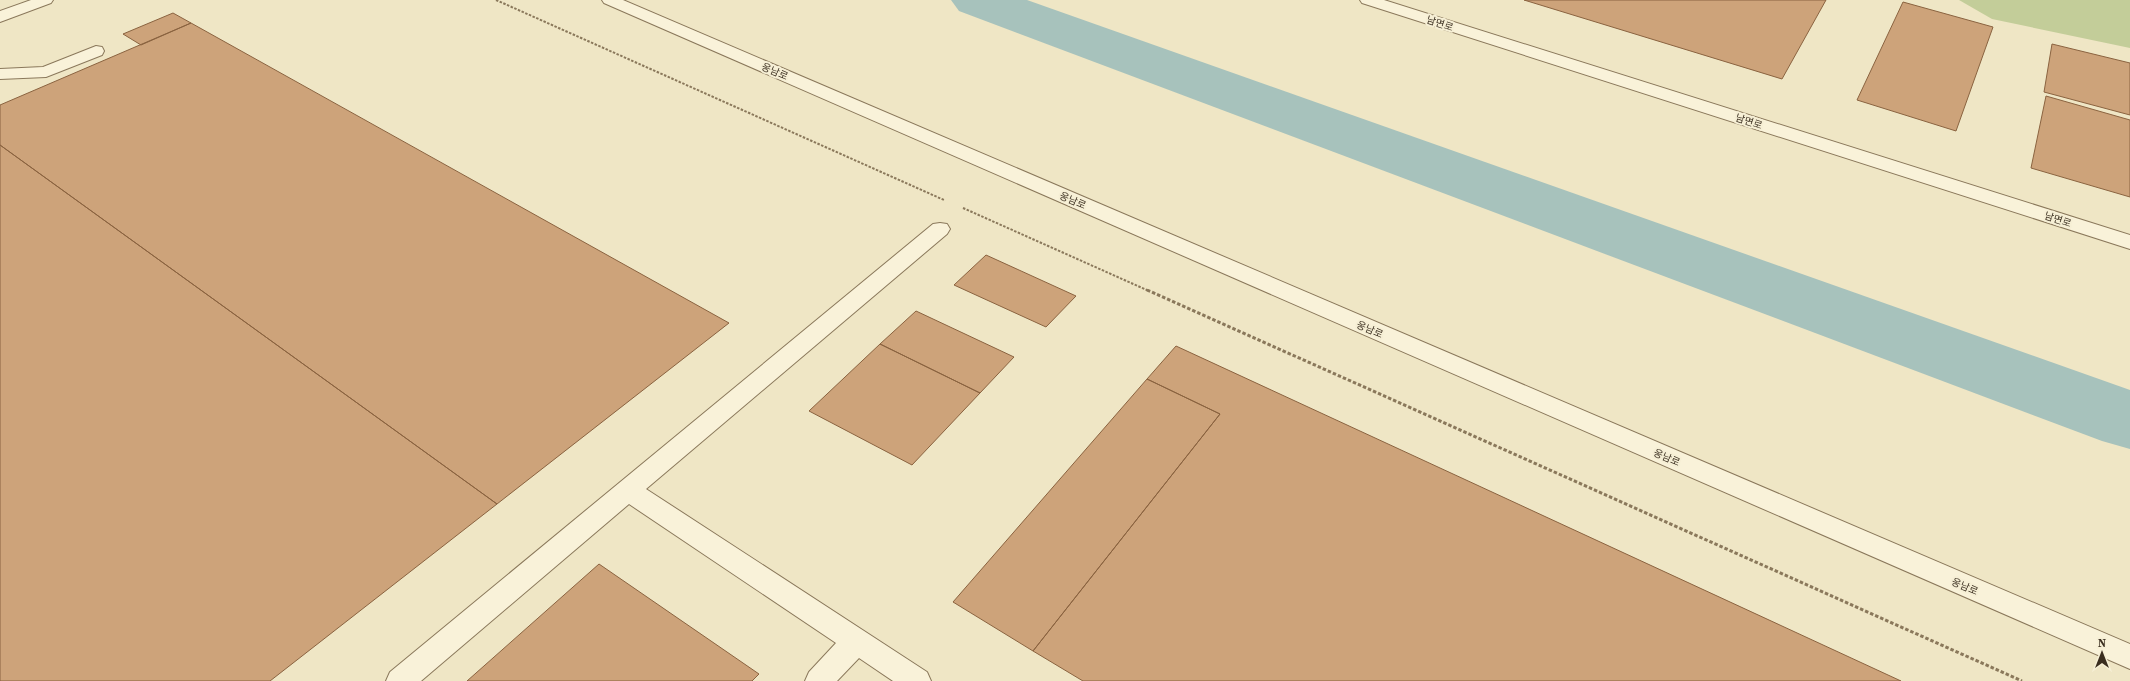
<svg xmlns="http://www.w3.org/2000/svg" width="2130" height="681" font-family="'Source Serif 4','Noto Sans KR',serif">
<style>
.green{fill:#c3cd99}
.lines{fill:none;stroke-linecap:round;stroke-linejoin:round}
.river{fill:#a7c2bc;fill-rule:evenodd}
.building{fill:#cda37a;stroke:#8a6340}
.minor-casing{stroke:#8a785b;stroke-width:2}
.path-far1{stroke:#8a785b;stroke-width:2;stroke-dasharray:2.5 1.5;stroke-linecap:butt}
.path{stroke:#8a785b;stroke-width:3;stroke-dasharray:3.5 2;stroke-linecap:butt}
.minor{fill:#f9f2d9;fill-rule:evenodd}
.labels{text-anchor:middle;stroke-width:4;stroke-linejoin:round;paint-order:stroke}
.street-label{font-size:10px;fill:#3a2e1f;stroke:#f6efd5}
</style>
<rect width="100%" height="100%" fill="#efe6c5"/>
<!-- green -->
<path class="green" d="M 1959,0 L 2130,0 L 2130,48 L 1992,19 Z"/>
<g class="lines">
<!-- river -->
<path class="river" d="M 951,0 L 1027,0 L 2130,390 L 2130,449 L 2102,441 L 959,11 Z"/>
</g>
<!-- building -->
<path class="building" d="M 1524,0 L 1826,0 L 1782,79 Z
M 1903,2 L 1993,27 L 1956,131 L 1857,100 Z
M 173,13 L 191,23 L 141,45 L 123,34 Z
M 191,23 L 729,323 L 497,504 L 0,145 L 0,105 Z
M 2052,44 L 2130,63 L 2130,115 L 2044,92 Z
M 2046,96 L 2130,120 L 2130,197 L 2031,168 Z
M 0,145 L 497,504 L 270,681 L 0,681 Z
M 986,255 L 1076,296 L 1046,327 L 954,285 Z
M 916,311 L 1014,357 L 980,393 L 880,344 Z
M 880,344 L 980,393 L 912,465 L 809,411 Z
M 1176,346 L 1901,681 L 1083,681 L 1033,651 L 1220,414 L 1147,379 Z
M 1147,379 L 1220,414 L 1033,651 L 953,602 Z
M 599,564 L 759,674 L 752,681 L 467,681 Z"/>
<g class="lines">
<!-- minor casing -->
<g class="minor-casing">
<path id="minor" d="M 31,0 L 53,0 L 51,3 L 0,22 L 0,11 Z
M 602,0 L 623,0 L 2130,644 L 2130,669 L 604,3 Z
M 1360,0 L 1384,0 L 2130,235 L 2130,249 L 1362,3 Z
M 96,46 L 102,47 L 104,51 L 102,55 L 46,77 L 0,79 L 0,69 L 43,67 Z
M 940,223 L 947,224 L 950,229 L 947,234 L 646,489 L 927,672 L 931,681 L 893,681 L 859,658 L 837,681 L 805,681 L 809,672 L 836,643 L 629,504 L 421,681 L 386,681 L 390,672 L 933,224 Z"/>
</g>
<!-- path-far1 -->
<path class="path-far1" d="M 496,0 L 944,200
M 963,208 L 1149,291"/>
<!-- path -->
<path class="path" d="M 1147,290 L 2022,681"/>
<!-- minor -->
<use href="#minor" class="minor"/>
</g>
<g class="labels">
<!-- street labels -->
<g class="street-label">
<text transform="translate(1440 23) rotate(18)" y="4">남면로</text>
<text transform="translate(775 71) rotate(23)" y="4">웅남로</text>
<text transform="translate(1749 121) rotate(18)" y="4">남면로</text>
<text transform="translate(1073 200) rotate(23)" y="4">웅남로</text>
<text transform="translate(2058 219) rotate(18)" y="4">남면로</text>
<text transform="translate(1370 329) rotate(23)" y="4">웅남로</text>
<text transform="translate(1667 457) rotate(23)" y="4">웅남로</text>
<text transform="translate(1965 586) rotate(23)" y="4">웅남로</text>
</g>
</g>
<!-- north arrow -->
<g transform="translate(2102 653)" stroke="#f6efd5" stroke-width="3" paint-order="stroke">
<path d="M0-3L7 15L0 10L-7 15Z" fill="#3a2e1f"/>
<text y="-6" font-size="11" font-weight="bold" text-anchor="middle" fill="#3a2e1f">N</text>
</g>
</svg>
